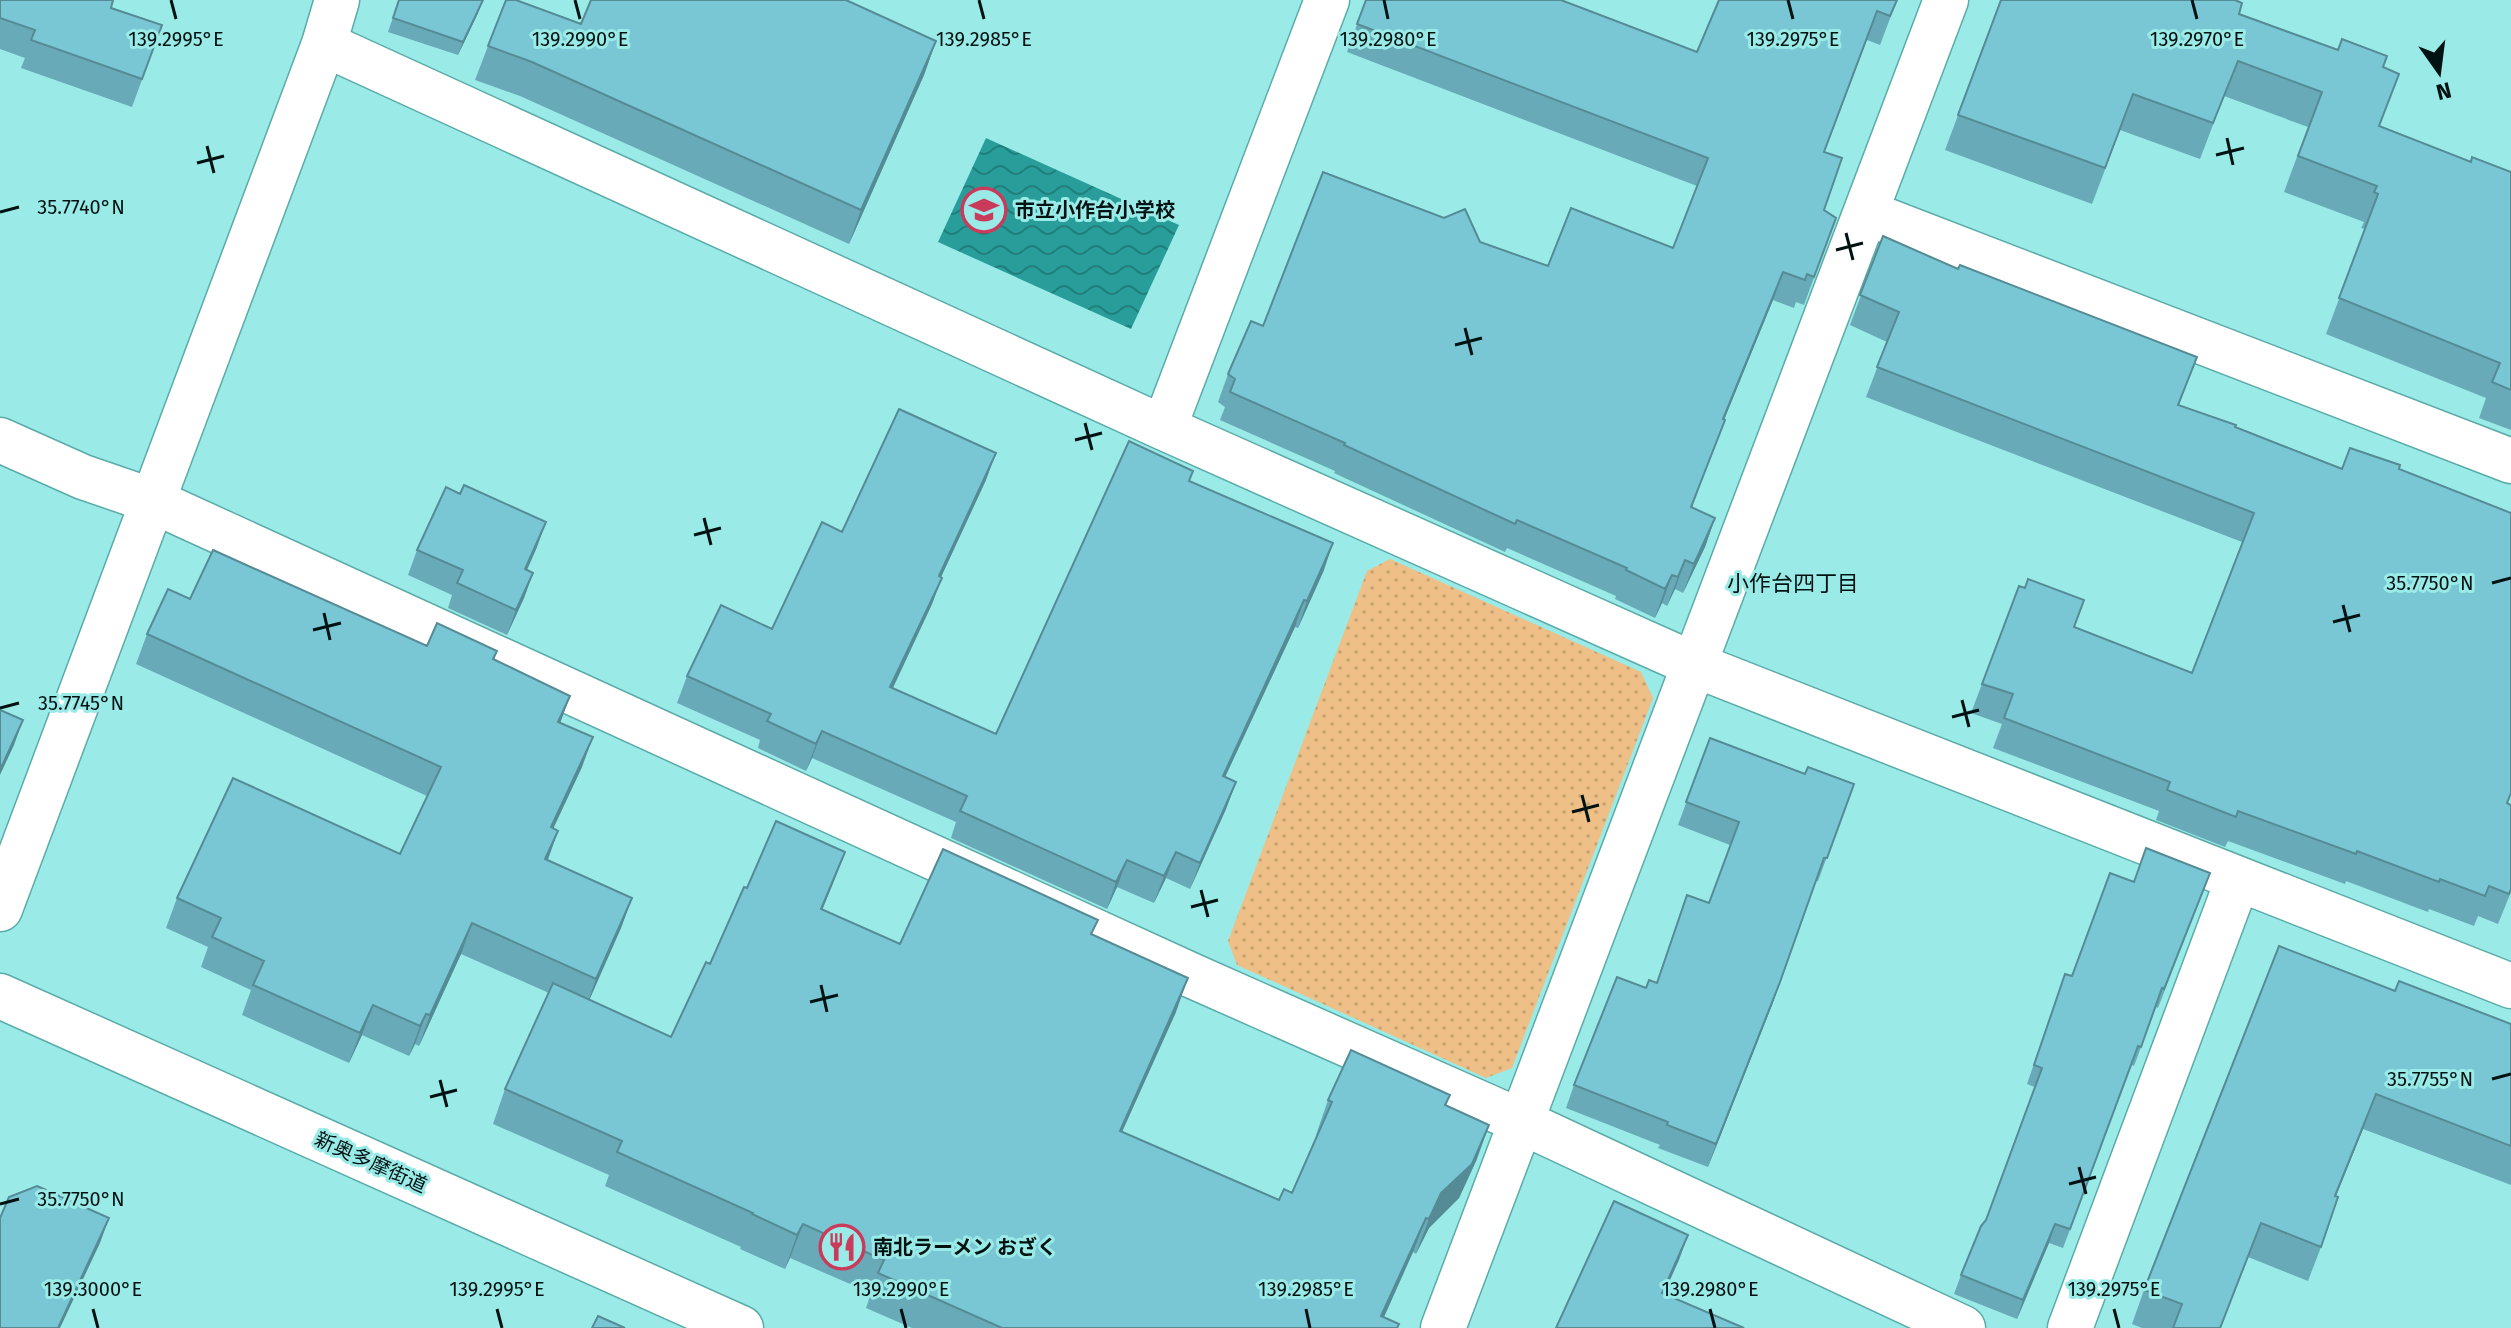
<svg xmlns="http://www.w3.org/2000/svg" width="2511" height="1328" font-family="'Fira Sans','Noto Sans JP',sans-serif">
<style>
.park{fill:url(#park-dots)}
.water{fill:url(#water-waves)}
.lines{fill:none;stroke-linecap:round;stroke-linejoin:round}
.minor-casing{stroke:#5baba8;stroke-width:47}
.major-casing{stroke:#5baba8;stroke-width:47}
.minor{stroke:#fff;stroke-width:44}
.major{stroke:#fff;stroke-width:44}
.wall{fill:#68aab7}
.shaded-wall{fill:#558b95}
.building{fill:#79c6d5;stroke:#558b95;stroke-width:2}
.ticks{fill:none;stroke:#001212;stroke-width:3}
.labels{text-anchor:middle;stroke-width:6;stroke-linejoin:round;paint-order:stroke}
.poi-label{font-size:20px;font-weight:bold;fill:#001212;stroke:#9aebe7;text-anchor:start}
.street-label{font-size:20px;fill:#001212;stroke:#9aebe7}
.neighbourhood-label{font-size:22px;fill:#001212;stroke:#9aebe7}
.ticks-label{font-size:20px;text-anchor:middle;fill:#001212;stroke:#9aebe7;stroke-width:6;stroke-linejoin:round;paint-order:stroke}
</style>
<defs>
<pattern id="park-dots" width="8" height="8" patternUnits="userSpaceOnUse" patternTransform="scale(2)"><rect width="8" height="8" fill="#eebf86"/><path d="M2 2h.1M6 6h.1" fill="none" stroke="#caa373" stroke-width="1.8" stroke-linecap="round"/></pattern>
<pattern id="water-waves" width="16" height="10" patternUnits="userSpaceOnUse" patternTransform="scale(2)"><rect width="16" height="10" fill="#289d99"/><path d="M0 5q4-4 8 0t8 0" fill="none" stroke="#207f7b"/></pattern>
</defs>
<rect width="100%" height="100%" fill="#9aebe7"/>
<!-- park -->
<path class="park" d="M 1390,559 L 1641,672 L 1653,698 L 1512,1068 L 1486,1078 L 1237,965 L 1228,941 L 1367,571 Z"/>
<!-- water -->
<path class="water" d="M 986,138 L 1179,225 L 1131,329 L 938,242 Z"/>
<g class="lines">
<!-- minor casing -->
<g class="minor-casing">
<path id="minor" d="M 324,44 L 1164,428 L 1695,665 L 2511,986
M 1867,213 L 2511,461
M 1164,428 L 1327,0
M 0,440 L 83,477 L 153,501 L 1195,977 L 1520,1121 L 1963,1328
M 0,909 L 324,44 L 337,0
M 1443,1328 L 1946,0
M 2070,1328 L 2238,879"/>
</g>
<!-- major casing -->
<g class="major-casing">
<path id="major" d="M 0,996 L 741,1328"/>
</g>
<!-- minor -->
<use href="#minor" class="minor"/>
<!-- major -->
<use href="#major" class="major"/>
</g>
<!-- wall -->
<path class="wall" d="M 0,0 L 111,8 L 162,25 L 132,107 L 21,68 L 25,58 L 0,49 Z
M 399,0 L 478,13 L 458,55 L 388,32 Z
M 1366,0 L 1697,52 L 1719,0 L 1897,0 L 1880,45 L 1867,40 L 1824,152 L 1824,210 L 1836,218 L 1804,305 L 1796,302 L 1794,308 L 1773,300 L 1724,419 L 1692,508 L 1715,518 L 1705,547 L 1683,593 L 1675,589 L 1667,606 L 1662,603 L 1655,618 L 1615,599 L 1616,596 L 1507,548 L 1505,552 L 1334,473 L 1335,471 L 1220,420 L 1225,407 L 1218,402 L 1228,374 L 1263,326 L 1480,242 L 1548,266 L 1673,248 L 1697,186 L 1347,52 Z
M 2001,0 L 2239,14 L 2383,67 L 2380,126 L 2471,162 L 2511,172 L 2511,430 L 2479,418 L 2486,398 L 2326,334 L 2365,229 L 2361,228 L 2364,222 L 2284,192 L 2308,127 L 2224,96 L 2200,159 L 2120,130 L 2092,204 L 1945,150 Z
M 581,24 L 936,41 L 924,75 L 849,244 L 520,96 L 475,80 L 488,46 Z
M 1883,236 L 1958,269 L 2197,357 L 2179,405 L 2342,468 L 2399,469 L 2508,803 L 2511,805 L 2511,892 L 2498,924 L 2478,916 L 2474,926 L 2429,909 L 2428,912 L 2346,881 L 2345,884 L 2228,841 L 2225,847 L 2156,820 L 2159,811 L 1993,748 L 2002,724 L 1971,713 L 2019,586 L 2074,628 L 2192,673 L 2242,542 L 1866,397 L 1887,342 L 1850,325 Z
M 986,480 L 941,577 L 932,604 L 893,688 L 996,734 L 1190,481 L 1324,570 L 1298,628 L 1295,627 L 1225,777 L 1236,782 L 1226,809 L 1190,889 L 1166,878 L 1154,903 L 1117,887 L 1107,909 L 951,838 L 956,822 L 812,758 L 806,771 L 758,748 L 760,740 L 677,703 L 687,676 L 772,629 L 842,532 Z
M 537,547 L 527,570 L 533,573 L 524,598 L 507,635 L 448,608 L 452,595 L 408,575 L 417,550 Z
M 190,599 L 427,646 L 497,651 L 494,660 L 570,696 L 560,723 L 582,767 L 553,828 L 558,831 L 548,860 L 632,898 L 621,928 L 589,999 L 671,1037 L 710,964 L 747,888 L 845,852 L 822,910 L 900,944 L 1092,935 L 1176,1012 L 1122,1132 L 1279,1200 L 1292,1193 L 1317,1135 L 1316,1135 L 1328,1100 L 1450,1095 L 1446,1106 L 1477,1159 L 1459,1198 L 1429,1228 L 1416,1254 L 1413,1252 L 1384,1317 L 1398,1328 L 912,1328 L 866,1308 L 871,1293 L 790,1258 L 785,1269 L 740,1249 L 741,1247 L 605,1186 L 609,1175 L 493,1124 L 505,1089 L 549,993 L 461,954 L 419,1046 L 415,1044 L 409,1056 L 362,1035 L 349,1063 L 242,1015 L 251,990 L 201,967 L 208,947 L 166,928 L 177,898 L 400,854 L 427,796 L 136,664 L 147,634 Z
M 1710,738 L 1805,774 L 1854,784 L 1818,881 L 1816,881 L 1772,1005 L 1708,1167 L 1658,1148 L 1660,1145 L 1566,1108 L 1574,1085 L 1646,988 L 1656,983 L 1709,903 L 1730,845 L 1678,825 Z
M 2210,873 L 2158,1008 L 2156,1007 L 2134,1066 L 2132,1065 L 2063,1248 L 2049,1243 L 2017,1319 L 1954,1294 L 1961,1275 L 1986,1220 L 2035,1087 L 2027,1084 L 2065,974 L 2072,976 L 2134,882 Z
M 2395,991 L 2511,1024 L 2511,1185 L 2363,1129 L 2336,1196 L 2321,1247 L 2308,1281 L 2248,1257 L 2221,1328 L 2142,1328 L 2132,1324 L 2144,1290 Z"/>
<!-- shaded-wall -->
<path class="shaded-wall" d="M 483,0 L 478,13 L 458,55 L 463,42 Z
M 936,41 L 924,75 L 849,244 L 861,210 Z
M 1783,272 L 1773,300 L 1713,447 L 1723,419 Z
M 996,453 L 986,480 L 929,603 L 939,576 Z
M 1715,518 L 1705,547 L 1683,593 L 1694,564 Z
M 546,522 L 537,547 L 516,594 L 525,569 Z
M 1333,543 L 1324,570 L 1298,628 L 1307,601 Z
M 1685,560 L 1675,589 L 1667,606 L 1678,577 Z
M 533,573 L 524,598 L 507,635 L 516,610 Z
M 1672,575 L 1662,603 L 1655,618 L 1665,589 Z
M 942,578 L 932,604 L 881,713 L 890,687 Z
M 1304,600 L 1295,627 L 1213,803 L 1223,776 Z
M 570,696 L 559,726 L 558,722 Z
M 23,720 L 14,745 L 0,775 L 0,770 Z
M 822,731 L 812,758 L 806,771 L 816,744 Z
M 593,737 L 582,767 L 540,857 L 551,827 Z
M 1236,782 L 1226,809 L 1190,889 L 1200,863 Z
M 558,831 L 547,861 L 545,859 Z
M 845,852 L 832,886 L 808,944 L 821,909 Z
M 1176,852 L 1166,878 L 1154,903 L 1164,876 Z
M 1127,860 L 1117,887 L 1107,909 L 1116,882 Z
M 632,898 L 621,928 L 585,1010 L 596,979 Z
M 472,923 L 461,954 L 419,1046 L 430,1015 Z
M 1188,978 L 1176,1012 L 1107,1165 L 1120,1131 Z
M 1780,982 L 1772,1005 L 1708,1167 L 1716,1144 Z
M 373,1005 L 362,1035 L 349,1063 L 360,1033 Z
M 426,1014 L 415,1044 L 409,1056 L 420,1026 Z
M 2376,1094 L 2363,1129 L 2322,1230 L 2335,1196 Z
M 1489,1125 L 1477,1159 L 1459,1198 L 1429,1228 L 1416,1254 L 1429,1219 L 1441,1193 Z
M 109,1218 L 100,1243 L 60,1328 L 58,1328 Z
M 1426,1218 L 1413,1252 L 1379,1328 L 1381,1316 Z
M 803,1224 L 790,1258 L 785,1269 L 797,1235 Z
M 2055,1224 L 2049,1243 L 2017,1319 L 2023,1300 Z
M 1688,1235 L 1679,1260 L 1653,1318 L 1662,1293 Z"/>
<!-- building -->
<path class="building" d="M 0,0 L 113,0 L 111,8 L 162,25 L 142,79 L 31,40 L 35,30 L 0,18 Z
M 399,0 L 483,0 L 463,42 L 393,18 Z
M 506,0 L 516,0 L 581,24 L 591,0 L 846,0 L 936,41 L 861,210 L 532,62 L 488,46 Z
M 1366,0 L 1561,0 L 1697,52 L 1719,0 L 1897,0 L 1890,16 L 1877,11 L 1824,152 L 1842,158 L 1824,210 L 1836,218 L 1814,277 L 1807,274 L 1805,280 L 1783,272 L 1723,419 L 1725,420 L 1691,507 L 1715,518 L 1694,564 L 1685,560 L 1678,577 L 1672,575 L 1665,589 L 1626,570 L 1627,568 L 1517,520 L 1515,524 L 1344,445 L 1345,443 L 1230,392 L 1235,379 L 1228,374 L 1251,321 L 1263,326 L 1323,172 L 1444,218 L 1465,209 L 1480,242 L 1548,266 L 1571,208 L 1673,248 L 1708,158 L 1357,24 Z
M 2001,0 L 2235,0 L 2242,3 L 2239,14 L 2338,50 L 2342,39 L 2387,56 L 2383,67 L 2399,74 L 2379,126 L 2471,162 L 2472,157 L 2511,172 L 2511,390 L 2492,382 L 2500,363 L 2339,298 L 2378,194 L 2374,192 L 2377,186 L 2298,156 L 2322,92 L 2238,61 L 2213,123 L 2133,94 L 2105,168 L 1958,115 Z
M 1883,236 L 1958,269 L 1960,265 L 2197,357 L 2178,405 L 2236,425 L 2235,427 L 2342,469 L 2350,448 L 2400,465 L 2399,469 L 2511,513 L 2511,793 L 2507,803 L 2511,805 L 2511,889 L 2509,894 L 2489,886 L 2485,896 L 2440,879 L 2439,882 L 2357,851 L 2356,854 L 2238,811 L 2236,817 L 2167,790 L 2170,782 L 2004,718 L 2013,694 L 1982,684 L 2019,586 L 2025,588 L 2028,579 L 2084,600 L 2074,627 L 2192,673 L 2254,513 L 1877,367 L 1899,312 L 1860,295 Z
M 899,409 L 996,453 L 939,576 L 942,578 L 890,687 L 996,734 L 1129,441 L 1193,471 L 1189,481 L 1333,543 L 1307,601 L 1304,600 L 1223,776 L 1236,782 L 1200,863 L 1176,852 L 1164,876 L 1127,860 L 1116,882 L 960,811 L 967,796 L 822,731 L 816,744 L 767,721 L 771,714 L 687,676 L 721,605 L 772,629 L 822,522 L 842,532 Z
M 464,485 L 546,522 L 525,569 L 533,573 L 516,610 L 457,583 L 463,570 L 417,550 L 446,487 L 460,494 Z
M 213,550 L 427,646 L 437,623 L 497,651 L 493,659 L 570,696 L 558,722 L 593,737 L 551,827 L 558,831 L 545,859 L 632,898 L 596,979 L 472,923 L 430,1015 L 426,1014 L 420,1026 L 373,1005 L 360,1033 L 253,985 L 264,961 L 212,937 L 221,918 L 177,898 L 233,778 L 400,854 L 441,767 L 147,634 L 168,589 L 190,599 Z
M 0,710 L 23,720 L 0,770 Z
M 1710,738 L 1805,774 L 1808,767 L 1854,784 L 1827,858 L 1824,858 L 1780,982 L 1716,1144 L 1667,1125 L 1668,1122 L 1574,1085 L 1617,977 L 1646,988 L 1649,980 L 1657,983 L 1687,895 L 1709,903 L 1739,822 L 1686,802 Z
M 776,821 L 845,852 L 821,909 L 900,944 L 943,849 L 1098,920 L 1091,934 L 1188,978 L 1120,1131 L 1279,1200 L 1284,1189 L 1292,1193 L 1332,1102 L 1328,1100 L 1351,1050 L 1450,1095 L 1445,1105 L 1489,1125 L 1472,1164 L 1441,1193 L 1429,1219 L 1426,1218 L 1381,1316 L 1399,1324 L 1397,1328 L 1002,1328 L 878,1273 L 884,1260 L 803,1224 L 797,1235 L 752,1214 L 753,1213 L 617,1152 L 622,1141 L 505,1089 L 553,983 L 671,1037 L 706,962 L 710,964 L 744,887 L 747,888 Z
M 2146,848 L 2210,873 L 2164,989 L 2162,988 L 2141,1047 L 2138,1046 L 2070,1229 L 2055,1224 L 2023,1300 L 1961,1275 L 1981,1226 L 1986,1220 L 2042,1068 L 2034,1065 L 2065,974 L 2072,976 L 2110,873 L 2134,882 Z
M 2279,946 L 2395,991 L 2399,981 L 2511,1024 L 2511,1146 L 2376,1094 L 2335,1196 L 2338,1197 L 2321,1247 L 2261,1223 L 2220,1328 L 2173,1328 L 2182,1304 L 2144,1290 Z
M 37,1186 L 109,1218 L 58,1328 L 0,1328 L 0,1218 L 9,1197 Z
M 1614,1201 L 1688,1235 L 1662,1293 L 1744,1328 L 1556,1328 Z
M 598,1316 L 625,1328 L 592,1328 Z"/>
<!-- ticks -->
<path class="ticks" d="M 171,0 L 176,19M 575,0 L 580,19M 979,0 L 984,19M 1384,0 L 1388,19M 1788,0 L 1793,19M 2192,0 L 2197,19M 2227,138 L 2233,165M 207,146 L 214,173M 2216,155 L 2244,148M 197,163 L 224,156M 0,212 L 19,207M 1846,233 L 1853,260M 1836,250 L 1863,243M 1465,328 L 1472,355M 1455,345 L 1482,338M 1085,423 L 1092,450M 1075,440 L 1102,433M 704,518 L 711,545M 694,535 L 721,528M 2492,583 L 2511,578M 2343,605 L 2350,632M 324,613 L 330,640M 2333,622 L 2360,615M 313,630 L 341,623M 1962,700 L 1969,727M 0,708 L 19,703M 1952,717 L 1979,710M 1582,795 L 1589,822M 1572,812 L 1599,805M 1201,890 L 1208,917M 1191,907 L 1218,900M 821,985 L 827,1012M 810,1002 L 838,995M 2492,1079 L 2511,1074M 440,1080 L 447,1107M 430,1097 L 457,1090M 2079,1167 L 2086,1194M 2069,1184 L 2096,1177M 0,1204 L 19,1199M 93,1309 L 98,1328M 497,1309 L 502,1328M 901,1309 L 906,1328M 1306,1309 L 1310,1328M 1710,1309 L 1715,1328M 2114,1309 L 2119,1328"/>
<!-- icons -->
<defs>
<g id="school-ring" transform="scale(2.3)"><circle r="9.5" fill="#9aebe7" stroke="#ca3b5b" stroke-width="1.5"/><path d="M0-5L7-2L0 1L-7-2ZM-4 1L0 2.5L4 1V4Q0 6-4 4Z" fill="#ca3b5b"/></g>
<g id="restaurant-ring" transform="scale(2.3)"><circle r="9.5" fill="#9aebe7" stroke="#ca3b5b" stroke-width="1.5"/><path d="M-5-6h1v4h1v-4h1v4h1v-4h1v5L-1.5 .5V6h-2V.5L-5-1ZM5-6V6H3V1.5H1.5Q1.5-4 5-6Z" fill="#ca3b5b"/></g>
</defs>
<g fill-rule="evenodd">
<use href="#school-ring" x="984" y="210"/>
<use href="#restaurant-ring" x="842" y="1247"/>
</g>
<g class="labels">
<!-- poi labels -->
<g class="poi-label">
<text x="1015" y="217">市立小作台小学校</text>
<text x="873" y="1254">南北ラーメン おざく</text>
</g>
<!-- street labels -->
<g class="street-label">
<text transform="translate(371 1162) rotate(24)" y="7">新奥多摩街道</text>
</g>
<!-- neighbourhood labels -->
<g class="neighbourhood-label">
<text x="1793" y="591">小作台四丁目</text>
</g>
</g>
<g class="ticks-label">
<text x="176" y="46">139.2995°E</text>
<text x="580" y="46">139.2990°E</text>
<text x="984" y="46">139.2985°E</text>
<text x="1388" y="46">139.2980°E</text>
<text x="1793" y="46">139.2975°E</text>
<text x="2197" y="46">139.2970°E</text>
<text x="81" y="214">35.7740°N</text>
<text x="2430" y="590">35.7750°N</text>
<text x="81" y="710">35.7745°N</text>
<text x="2430" y="1086">35.7755°N</text>
<text x="81" y="1206">35.7750°N</text>
<text x="93" y="1296">139.3000°E</text>
<text x="497" y="1296">139.2995°E</text>
<text x="901" y="1296">139.2990°E</text>
<text x="1306" y="1296">139.2985°E</text>
<text x="1710" y="1296">139.2980°E</text>
<text x="2114" y="1296">139.2975°E</text>
</g>
<!-- north arrow -->
<g transform="translate(2439 72) rotate(166)" stroke="#9aebe7" stroke-width="6" paint-order="stroke">
<path d="M0-6L14 30L0 20L-14 30Z" fill="#001212"/>
<text y="-12" font-size="22" font-weight="bold" text-anchor="middle" fill="#001212">N</text>
</g>
</svg>
